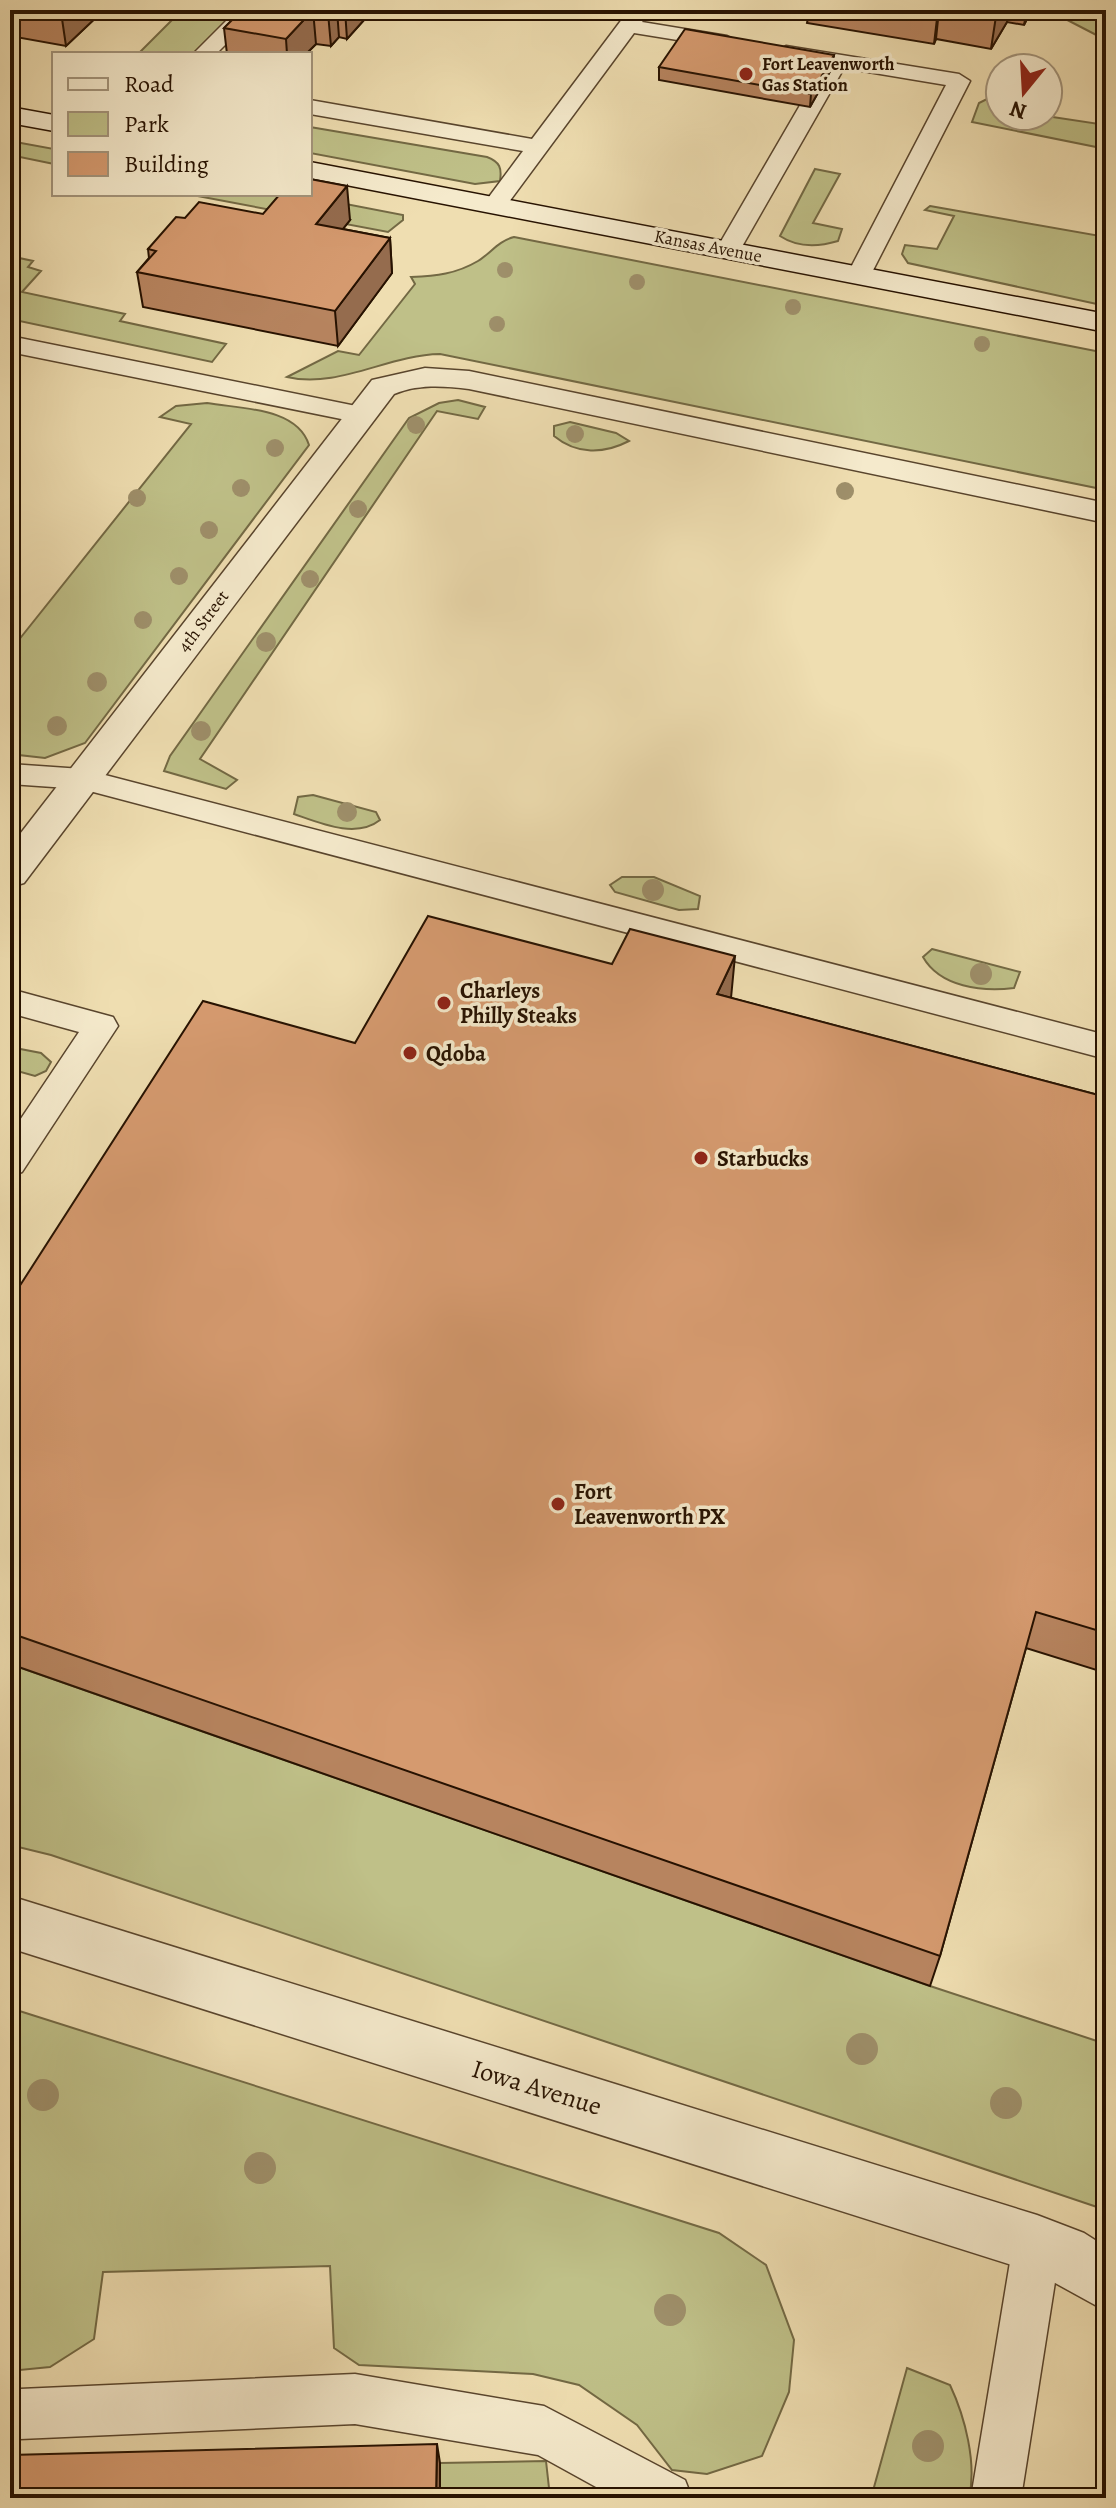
<svg xmlns="http://www.w3.org/2000/svg" width="1116" height="2508" font-family="Alegreya,serif">
<style>
.green{fill:#bfc088;stroke:#736944;stroke-width:2}
.lines{fill:none;stroke-linecap:round;stroke-linejoin:round}
.lane-casing{stroke:#59452d;stroke-width:3}
.street-casing{stroke:#59452d;stroke-width:3}
.secondary-casing{stroke:#271201;stroke-width:3}
.lane{fill:#f5eacc;fill-rule:evenodd}
.street{fill:#f5eacc;fill-rule:evenodd}
.secondary{fill:#f5eacc;fill-rule:evenodd}
.tree{fill:#9e8f6a}
.wall{fill:#b7845f;stroke:#271201;stroke-width:2}
.shaded-wall{fill:#956c4e;stroke:#271201;stroke-width:2}
.building{fill:#d59a6f;stroke:#271201;stroke-width:2}
.poi-dot{fill:#8f2418;stroke:#f5eacc;stroke-width:3}
.labels{text-anchor:middle;stroke-width:7;stroke-linejoin:round;paint-order:stroke}
.far-poi-label{font-size:18px;font-weight:bold;fill:#271201;stroke:#f5eacc;text-anchor:start}
.far-street-label{font-size:18px;fill:#271201;stroke:#f5eacc}
.poi-label{font-size:22px;font-weight:bold;fill:#271201;stroke:#f5eacc;text-anchor:start}
.near-street-label{font-size:26px;fill:#271201;stroke:#f5eacc}
</style>
<rect width="100%" height="100%" fill="#efdeb1"/>
<filter id="stains"><feTurbulence type="fractalNoise" baseFrequency=".0025" numOctaves="4"/><feColorMatrix values="0 0 0 0 .2 0 0 0 0 .09 0 0 0 0 .02 0 0 0 .5 -.17"/></filter>
<radialGradient id="worn" r=".72"><stop offset=".6" stop-color="#630" stop-opacity="0"/><stop offset="1" stop-color="#630" stop-opacity=".3"/></radialGradient>
<!-- green -->
<path class="green" d="M 182,10 L 239,10 L 194,54 L 138,54 Z
M 1048,10 L 1106,10 L 1106,40 Z
M 995,95 L 1000,95 L 1000,116 L 1046,116 L 1106,125 L 1106,149 L 972,122 L 979,103 Z
M 310,127 L 487,157 C 500,162 502,168 500,181 L 475,184 L 310,153 Z
M 10,141 L 54,149 L 54,164 L 10,155 Z
M 815,169 L 840,174 L 813,223 L 842,229 L 838,241 C 818,247 798,248 780,236 Z
M 187,194 L 294,194 L 403,215 L 403,220 L 388,232 Z
M 930,206 L 1106,237 L 1106,306 L 908,263 L 902,254 L 905,245 L 937,249 L 954,216 L 925,210 Z
M 514,237 L 1106,353 L 1106,490 L 440,354 C 388,355 338,389 287,377 L 338,351 L 359,355 L 415,284 L 411,277 C 436,276 456,274 478,261 C 491,253 498,241 514,237 Z
M 10,256 L 33,261 L 28,267 L 41,271 L 22,292 L 125,314 L 120,321 L 226,344 L 212,362 L 10,319 Z
M 458,400 L 485,407 L 478,419 L 437,411 L 200,759 L 237,780 L 226,789 L 164,771 L 170,756 L 409,418 L 439,403 Z
M 207,403 C 241,409 297,407 309,445 L 85,743 L 45,758 L 10,754 L 10,651 L 191,424 L 160,417 L 176,406 Z
M 570,422 L 616,433 L 629,441 C 604,454 577,455 554,436 L 554,426 Z
M 313,795 L 376,812 L 380,820 C 356,839 320,823 294,814 L 298,797 Z
M 622,877 L 654,877 L 700,896 L 698,909 L 679,910 L 615,892 L 610,885 Z
M 932,949 L 1020,972 L 1014,988 C 982,992 940,987 923,957 Z
M 10,1047 L 41,1053 L 51,1062 L 46,1071 L 35,1076 L 10,1069 Z
M 10,1664 L 930,1986 L 1106,2044 L 1106,2210 L 51,1855 L 10,1845 Z
M 10,2008 L 719,2233 L 766,2265 L 794,2340 L 789,2392 L 762,2456 L 707,2474 L 672,2470 L 637,2425 L 579,2385 L 533,2374 L 359,2365 L 334,2348 L 330,2266 L 103,2272 L 94,2339 L 50,2367 L 10,2371 Z
M 907,2368 L 950,2385 C 965,2417 977,2463 969,2498 L 871,2498 Z
M 546,2461 L 549,2488 L 539,2498 L 440,2498 L 440,2463 Z"/>
<g class="lines">
<!-- lane casing -->
<g class="lane-casing">
<path id="lane" d="M 237,10 L 260,10 L 216,54 L 193,54 Z
M 629,10 L 651,10 L 642,22 L 727,36 L 738,42 L 727,48 L 634,33 L 503,210 L 495,212 L 483,205 L 523,151 L 310,114 L 310,100 L 532,139 Z
M 786,46 L 959,74 L 970,81 L 868,280 L 850,280 L 847,275 L 946,85 L 844,68 L 740,250 L 736,255 L 720,255 L 716,250 L 824,64 L 778,57 L 775,52 Z
M 10,336 L 361,407 L 374,415 L 361,423 L 10,352 Z
M 10,764 L 82,769 L 1106,1035 L 1106,1059 L 82,789 L 10,784 Z
M 10,989 L 113,1017 L 118,1026 L 22,1172 L 10,1176 L 10,1135 L 79,1032 L 10,1013 Z
M 1037,2220 L 1054,2227 L 1061,2244 L 1021,2498 L 971,2498 L 1013,2244 L 1020,2227 Z
M 355,2374 L 544,2406 L 685,2480 L 692,2498 L 616,2498 L 538,2455 L 355,2424 L 20,2439 L 10,2435 L 10,2393 L 20,2389 Z"/>
</g>
<!-- street casing -->
<g class="street-casing">
<path id="street" d="M 425,368 L 469,371 L 1106,503 L 1106,523 L 469,389 C 443,386 419,384 394,394 L 24,883 L 10,887 L 10,847 L 372,380 Z
M 10,1896 L 1037,2215 L 1084,2233 L 1106,2247 L 1106,2311 L 1037,2273 L 10,1948 Z"/>
</g>
<!-- secondary casing -->
<g class="secondary-casing">
<path id="secondary" d="M 10,107 L 54,115 L 54,131 L 10,123 Z
M 310,162 L 1106,314 L 1106,332 L 310,178 Z"/>
</g>
<!-- lane -->
<use href="#lane" class="lane"/>
<!-- street -->
<use href="#street" class="street"/>
<!-- secondary -->
<use href="#secondary" class="secondary"/>
</g>
<!-- trees -->
<g class="tree">
<circle cx="505" cy="270" r="8"/>
<circle cx="637" cy="282" r="8"/>
<circle cx="793" cy="307" r="8"/>
<circle cx="497" cy="324" r="8"/>
<circle cx="982" cy="344" r="8"/>
<circle cx="416" cy="425" r="9"/>
<circle cx="575" cy="434" r="9"/>
<circle cx="275" cy="448" r="9"/>
<circle cx="241" cy="488" r="9"/>
<circle cx="845" cy="491" r="9"/>
<circle cx="137" cy="498" r="9"/>
<circle cx="358" cy="509" r="9"/>
<circle cx="209" cy="530" r="9"/>
<circle cx="179" cy="576" r="9"/>
<circle cx="310" cy="579" r="9"/>
<circle cx="143" cy="620" r="9"/>
<circle cx="266" cy="642" r="10"/>
<circle cx="97" cy="682" r="10"/>
<circle cx="57" cy="726" r="10"/>
<circle cx="201" cy="731" r="10"/>
<circle cx="347" cy="812" r="10"/>
<circle cx="653" cy="890" r="11"/>
<circle cx="981" cy="974" r="11"/>
<circle cx="862" cy="2049" r="16"/>
<circle cx="43" cy="2095" r="16"/>
<circle cx="1006" cy="2103" r="16"/>
<circle cx="260" cy="2168" r="16"/>
<circle cx="670" cy="2310" r="16"/>
<circle cx="928" cy="2446" r="16"/>
</g>
<!-- wall -->
<path class="wall" d="M 10,10 L 104,10 L 66,46 L 10,36 Z
M 242,10 L 373,10 L 347,39 L 339,37 L 331,46 L 316,44 L 306,54 L 227,54 L 224,28 Z
M 781,10 L 1030,10 L 1029,15 L 1024,25 L 1007,22 L 991,49 L 936,39 L 934,44 L 807,23 L 808,18 L 781,14 Z
M 834,55 L 832,68 L 810,107 L 659,80 L 659,67 Z
M 263,214 L 350,220 L 343,229 L 390,238 L 392,273 L 338,346 L 143,307 L 137,272 L 149,258 L 148,249 L 185,218 Z
M 731,998 L 1106,1097 L 1106,1673 L 1026,1648 L 940,1956 L 930,1986 L 10,1664 L 10,1301 L 355,1043 Z"/>
<!-- shaded-wall -->
<path class="shaded-wall" d="M 63,10 L 104,10 L 66,46 L 61,12 Z
M 313,10 L 316,44 L 306,54 L 287,54 L 286,39 Z
M 331,10 L 337,10 L 339,37 L 331,46 L 328,13 Z
M 345,10 L 373,10 L 347,39 Z
M 938,10 L 939,10 L 936,39 L 934,44 Z
M 1000,10 L 1009,10 L 1007,22 L 991,49 L 996,16 Z
M 1027,10 L 1030,10 L 1029,15 L 1024,25 Z
M 834,55 L 832,68 L 810,107 L 811,94 Z
M 347,186 L 350,220 L 319,259 L 316,224 Z
M 390,238 L 392,273 L 338,346 L 335,311 Z
M 735,956 L 731,998 L 717,994 Z
M 437,2444 L 440,2463 L 440,2498 L 436,2498 Z"/>
<!-- building -->
<path class="building" d="M 242,10 L 331,10 L 328,13 L 313,10 L 286,39 L 224,28 Z
M 964,10 L 1000,10 L 996,16 Z
M 685,29 L 834,55 L 811,94 L 659,67 Z
M 310,179 L 347,186 L 316,224 L 390,238 L 335,311 L 137,272 L 156,251 L 148,249 L 176,217 L 185,218 L 199,202 L 263,214 L 280,194 L 310,194 Z
M 428,916 L 612,964 L 630,929 L 735,956 L 717,994 L 1106,1097 L 1106,1633 L 1036,1612 L 940,1956 L 10,1633 L 10,1301 L 203,1001 L 355,1043 Z
M 437,2444 L 436,2498 L 10,2498 L 10,2455 Z"/>
<!-- markers -->
<g class="poi-dot">
<circle cx="746" cy="74" r="8"/>
<circle cx="444" cy="1003" r="8"/>
<circle cx="410" cy="1053" r="8"/>
<circle cx="701" cy="1158" r="8"/>
<circle cx="558" cy="1504" r="8"/>
</g>
<g class="labels">
<!-- far-poi labels -->
<g class="far-poi-label">
<text x="762" y="70">Fort Leavenworth<tspan x="762" dy="21">Gas Station</tspan></text>
</g>
<!-- far-street labels -->
<g class="far-street-label">
<text transform="translate(708 246) rotate(11)" y="6">Kansas Avenue</text>
<text transform="translate(203 621) rotate(-53)" y="6">4th Street</text>
</g>
<!-- poi labels -->
<g class="poi-label">
<text x="460" y="998">Charleys<tspan x="460" dy="25">Philly Steaks</tspan></text>
<text x="426" y="1061">Qdoba</text>
<text x="717" y="1166">Starbucks</text>
<text x="574" y="1499">Fort<tspan x="574" dy="25">Leavenworth PX</tspan></text>
</g>
<!-- near-street labels -->
<g class="near-street-label">
<text transform="translate(537 2087) rotate(17)" y="9">Iowa Avenue</text>
</g>
</g>
<!-- margin -->
<rect width="1116" height="2508" fill="none" stroke="#efdeb1" stroke-width="40"/>
<rect x="12" y="12" width="1092" height="2484" fill="none" stroke="#271201" stroke-width="4"/>
<rect x="20" y="20" width="1076" height="2468" fill="none" stroke="#271201" stroke-width="2"/>
<!-- legend -->
<rect x="52" y="52" width="260" height="144" fill="#f5eacc" stroke="#a3947b" stroke-width="2"/>
<rect x="68" y="78" width="40" height="12" fill="#f5eacc" stroke="#a3947b" stroke-width="2"/>
<text x="124" y="92" font-size="24" fill="#271201">Road</text>
<rect x="68" y="112" width="40" height="24" fill="#bfc088" stroke="#a3947b" stroke-width="2"/>
<text x="124" y="132" font-size="24" fill="#271201">Park</text>
<rect x="68" y="152" width="40" height="24" fill="#d59a6f" stroke="#a3947b" stroke-width="2"/>
<text x="124" y="172" font-size="24" fill="#271201">Building</text>
<!-- north arrow -->
<g transform="translate(1024 92) rotate(198)"><circle r="38" fill="#f5eacc" stroke="#a3947b" stroke-width="2"/>
<path d="M0-6L14 30L0 20L-14 30Z" fill="#8f2418"/>
<text y="-12" font-size="22" font-weight="bold" text-anchor="middle" fill="#271201">N</text>
</g>
<rect width="100%" height="100%" filter="url(#stains)"/>
<rect width="100%" height="100%" fill="url(#worn)"/>
</svg>
